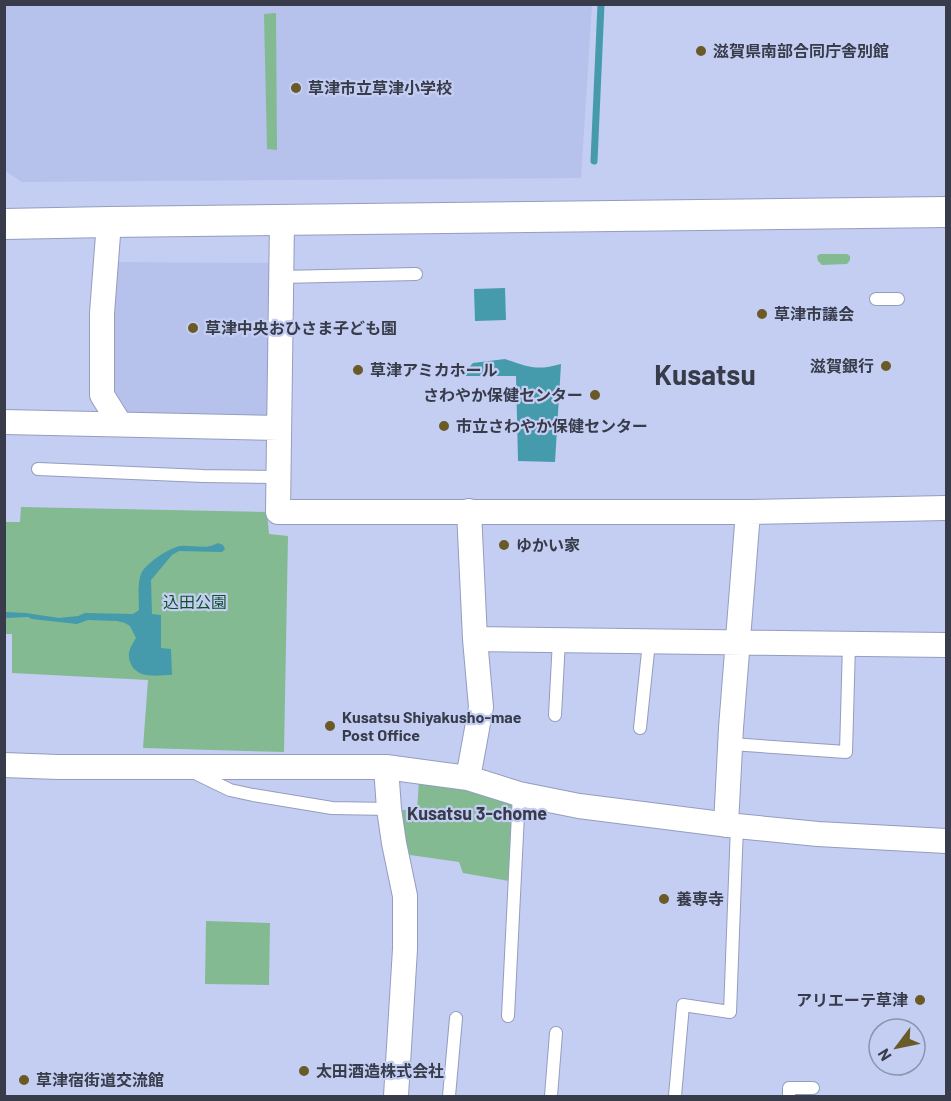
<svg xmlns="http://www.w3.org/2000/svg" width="951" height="1101" font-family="Barlow,'Noto Sans JP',sans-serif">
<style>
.built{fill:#b6c2ec}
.green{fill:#83ba91}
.water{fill:#459bab}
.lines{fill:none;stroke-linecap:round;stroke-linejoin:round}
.stream{stroke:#459bab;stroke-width:7}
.service-casing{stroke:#939dbf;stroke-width:14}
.minor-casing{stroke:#939dbf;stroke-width:26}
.tertiary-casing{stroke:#939dbf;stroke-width:32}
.service{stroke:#fff;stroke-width:12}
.minor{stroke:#fff;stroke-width:24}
.tertiary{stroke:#fff;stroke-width:30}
.poi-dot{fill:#695a27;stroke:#c4cef2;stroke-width:2}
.labels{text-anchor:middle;stroke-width:4.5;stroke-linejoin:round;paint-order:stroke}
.poi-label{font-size:16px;font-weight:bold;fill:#383c4a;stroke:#c4cef2;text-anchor:start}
.park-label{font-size:16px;fill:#0f522b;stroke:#c4cef2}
.neighbourhood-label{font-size:18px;font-weight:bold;fill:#383c4a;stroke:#c4cef2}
.town-label{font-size:28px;font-weight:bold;fill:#383c4a;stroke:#c4cef2}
</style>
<rect width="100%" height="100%" fill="#c4cef2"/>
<!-- built -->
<path class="built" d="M 4,5 L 592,5 L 581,178 L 22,182 L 5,171 Z
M 116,262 L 274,263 L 268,420 L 130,417 L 113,387 L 112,351 Z"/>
<!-- green -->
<path class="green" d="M 276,13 L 277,150 L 267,149 L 264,14 Z
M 820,254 L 847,254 L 850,256 L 850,260 L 847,264 L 822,265 L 818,261 L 817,256 Z
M 21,507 L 267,512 L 269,534 L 288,536 L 284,752 L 143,748 L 148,680 L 12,673 L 12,634 L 5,634 L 5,522 L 20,522 Z
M 419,780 L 512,800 L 509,881 L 463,873 L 459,862 L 410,855 L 400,846 L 396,810 L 417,810 Z
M 206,921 L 270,923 L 269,985 L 205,984 Z"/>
<!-- water -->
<path class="water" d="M 505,288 L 506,320 L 475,321 L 474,289 Z
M 505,359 C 527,367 537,371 561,364 L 555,462 L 518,461 L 516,376 L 461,376 L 473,363 Z
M 218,543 L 223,545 L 225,549 L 222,552 L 179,551 L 172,555 L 151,580 L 152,614 L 161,615 L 161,648 L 171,649 L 172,675 C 163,675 152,677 142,674 C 139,673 137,671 134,669 C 125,657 129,649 136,638 L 130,626 L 125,623 L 117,621 L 88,620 L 77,624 L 32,619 L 28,617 L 5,618 L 5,612 L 26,613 L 59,618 L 78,616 L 85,613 L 133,614 L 139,610 C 139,601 137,580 142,572 C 147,563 170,547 181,546 C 193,545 207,550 218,543 Z"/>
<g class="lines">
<!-- stream -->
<path class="stream" d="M 594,161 L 601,4"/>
<!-- service casing -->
<g class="service-casing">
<path id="service" d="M 281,277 L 416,274
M 876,299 L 898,299
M 38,469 L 203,476 L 278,477
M 555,715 L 559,640
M 640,728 L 649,642
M 731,744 L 846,752 L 849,644
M 195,773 L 230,790 L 253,795 L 332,808 L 389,809
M 508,1016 L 519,794
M 449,1096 L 456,1018
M 551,1096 L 556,1033
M 675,1096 L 683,1005 L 730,1012 L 737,826
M 789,1096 L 789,1088 L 813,1088"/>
</g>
<!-- minor casing -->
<g class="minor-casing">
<path id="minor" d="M 282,220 L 278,512 L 748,512 L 946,508
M 109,222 L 102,313 L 102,395 L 120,424
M 4,422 L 279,428
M 475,639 L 946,645
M 4,765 L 58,767 L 386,767 L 468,778 L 519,794 L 579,806 L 737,826 L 818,834 L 946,841
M 386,767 L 389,809 L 394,843 L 405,896 L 405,949 L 396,1096
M 468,778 L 481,707 L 475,639 L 469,511
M 726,825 L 731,728 L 748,512"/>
</g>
<!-- tertiary casing -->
<g class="tertiary-casing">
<path id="tertiary" d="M 4,224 L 109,222 L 946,212"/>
</g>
<!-- service -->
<use href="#service" class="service"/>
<!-- minor -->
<use href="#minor" class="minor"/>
<!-- tertiary -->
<use href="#tertiary" class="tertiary"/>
</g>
<!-- markers -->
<g class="poi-dot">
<circle cx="701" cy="51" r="6"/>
<circle cx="296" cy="88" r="6"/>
<circle cx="762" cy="314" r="6"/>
<circle cx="193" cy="328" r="6"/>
<circle cx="886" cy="366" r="6"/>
<circle cx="358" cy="370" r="6"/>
<circle cx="595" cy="395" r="6"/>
<circle cx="444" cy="426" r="6"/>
<circle cx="504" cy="545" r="6"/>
<circle cx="330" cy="726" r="6"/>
<circle cx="664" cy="899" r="6"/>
<circle cx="920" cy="1000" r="6"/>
<circle cx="304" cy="1071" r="6"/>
<circle cx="24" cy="1080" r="6"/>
</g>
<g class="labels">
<!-- poi labels -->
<g class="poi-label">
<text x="713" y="57">滋賀県南部合同庁舎別館</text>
<text x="308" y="94">草津市立草津小学校</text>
<text x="774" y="320">草津市議会</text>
<text x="205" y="334">草津中央おひさま子ども園</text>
<text x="874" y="372" text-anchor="end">滋賀銀行</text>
<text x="370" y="376">草津アミカホール</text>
<text x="583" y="401" text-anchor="end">さわやか保健センター</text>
<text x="456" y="432">市立さわやか保健センター</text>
<text x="516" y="551">ゆかい家</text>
<text x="342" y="723">Kusatsu Shiyakusho-mae<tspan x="342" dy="18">Post Office</tspan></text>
<text x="676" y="905">養専寺</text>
<text x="908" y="1006" text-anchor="end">アリエーテ草津</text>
<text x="316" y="1077">太田酒造株式会社</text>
<text x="36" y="1086">草津宿街道交流館</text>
</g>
<!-- park labels -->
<g class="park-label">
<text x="195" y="608">込田公園</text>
</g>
<!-- neighbourhood labels -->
<g class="neighbourhood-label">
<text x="477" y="820">Kusatsu 3-chome</text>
</g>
<!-- town labels -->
<g class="town-label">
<text x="705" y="385">Kusatsu</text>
</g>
</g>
<!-- border -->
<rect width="951" height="1101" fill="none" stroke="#383c4a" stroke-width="12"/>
<!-- north arrow -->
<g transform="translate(897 1047) rotate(238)"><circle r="28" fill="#c4cef2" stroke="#8c94af" stroke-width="1.5"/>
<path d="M0-4.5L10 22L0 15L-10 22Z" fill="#695a27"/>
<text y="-9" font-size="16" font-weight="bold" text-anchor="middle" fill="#383c4a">N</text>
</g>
</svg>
